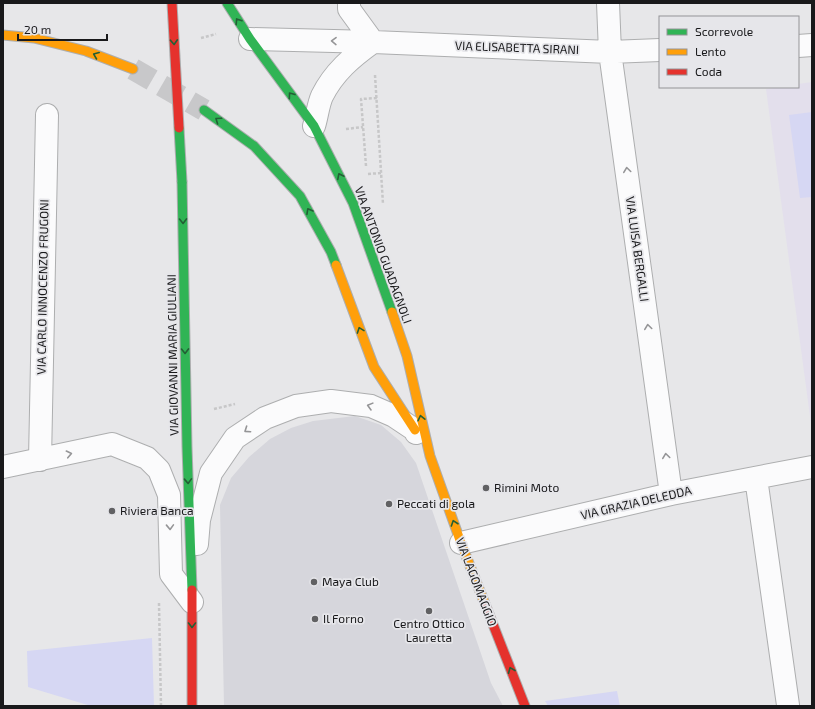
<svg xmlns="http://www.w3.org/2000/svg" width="815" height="709" font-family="'Exo 2',sans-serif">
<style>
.built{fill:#d6d6dc}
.education{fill:#e3dfec}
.green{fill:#d6d7f3}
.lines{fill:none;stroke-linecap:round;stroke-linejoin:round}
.secondary-tunnel{stroke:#c8c8ca;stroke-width:22;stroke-dasharray:22 11;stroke-linecap:butt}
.street-casing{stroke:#adaeaf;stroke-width:24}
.fast-casing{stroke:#adaeaf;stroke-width:11}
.slow-casing{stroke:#adaeaf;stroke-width:11}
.jam-casing{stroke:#adaeaf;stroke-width:11}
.path{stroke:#c7c7c8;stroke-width:2.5;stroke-dasharray:3 2;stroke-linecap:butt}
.street{stroke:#fbfbfc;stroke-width:22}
.fast{stroke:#30b455;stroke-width:9}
.slow{stroke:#ff9f0a;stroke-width:9}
.jam{stroke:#e5322d;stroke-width:9}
.fast-bridge-casing{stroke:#adaeaf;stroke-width:11;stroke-linecap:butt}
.jam-bridge-casing{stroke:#adaeaf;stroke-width:11;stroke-linecap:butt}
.fast-bridge{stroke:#30b455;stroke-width:9}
.jam-bridge{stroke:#e5322d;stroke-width:9}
.oneway{stroke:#235f35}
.oneway2{stroke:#959597}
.poi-dot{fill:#616163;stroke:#e6e6ea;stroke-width:1.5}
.labels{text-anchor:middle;stroke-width:3.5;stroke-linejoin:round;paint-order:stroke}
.street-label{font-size:12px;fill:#19191b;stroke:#e6e6ea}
.poi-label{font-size:12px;fill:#19191b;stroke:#e6e6ea;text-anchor:start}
</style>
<rect width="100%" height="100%" fill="#e7e7e9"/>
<!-- built -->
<path class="built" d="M 355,416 L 381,425 L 401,442 L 416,463 L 491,683 L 503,706 L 224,706 L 220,505 L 231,478 L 249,457 L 270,439 L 291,428 L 313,421 Z"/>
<!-- education -->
<path class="education" d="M 812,82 L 812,431 L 766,89 L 780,87 L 798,87 L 798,84 Z"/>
<!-- green -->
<path class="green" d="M 812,112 L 812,197 L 800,198 L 789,115 Z
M 152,638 L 154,706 L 91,706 L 28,687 L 27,651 Z
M 617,691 L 620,706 L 548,706 L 545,701 Z"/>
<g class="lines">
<!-- secondary-tunnel -->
<path class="secondary-tunnel" d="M 133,69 L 204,110"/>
<!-- street casing -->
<g class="street-casing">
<path id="street" d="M 349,3 L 349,9 L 373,42
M 608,3 L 610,52 L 671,494
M 250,39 L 373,42 L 610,52 L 660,50
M 798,46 L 812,45
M 314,126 C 317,117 318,105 322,96 C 334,72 352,57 373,42
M 40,460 L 47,115
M 3,467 L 112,444 L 147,458 L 159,470 L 169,495 L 171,574 L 192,602
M 756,478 L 788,705
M 461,543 L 671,494 L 812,467
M 197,544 L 199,520 L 211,473 L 235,438 L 265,418 L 296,406 L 331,401 L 371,406 L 394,416 L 415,430 L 416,433"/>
</g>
<!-- fast casing -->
<g class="fast-casing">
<path id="fast" d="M 227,3 L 250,39 L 314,126 L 353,203 L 392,312
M 204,110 L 254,146 L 300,196 L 331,252 L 336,265
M 182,182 L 187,447 L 192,590"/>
</g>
<!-- slow casing -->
<g class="slow-casing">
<path id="slow" d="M 3,35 L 34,38 L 86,51 L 133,69
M 336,265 L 374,367 L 415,430
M 392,312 L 407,356 L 430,456 L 461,543 L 485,604"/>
</g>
<!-- jam casing -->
<g class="jam-casing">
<path id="jam" d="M 192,590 L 192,706
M 485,604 L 525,706"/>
</g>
<!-- path -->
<path class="path" d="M 201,38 L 216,34
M 375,75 L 383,204
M 346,129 L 363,127
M 366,166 L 361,99 L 377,98
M 368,174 L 381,173
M 214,409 L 235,404
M 159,603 L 161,706"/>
<!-- street -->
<use href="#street" class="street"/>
<!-- fast -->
<use href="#fast" class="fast"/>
<!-- slow -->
<use href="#slow" class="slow"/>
<!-- jam -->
<use href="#jam" class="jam"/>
<!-- fast-bridge casing -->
<g class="fast-bridge-casing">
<path id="fast-bridge" d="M 179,128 L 182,182"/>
</g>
<!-- jam-bridge casing -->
<g class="jam-bridge-casing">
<path id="jam-bridge" d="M 172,3 L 179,128"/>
</g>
<!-- fast-bridge -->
<use href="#fast-bridge" class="fast-bridge"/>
<!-- jam-bridge -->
<use href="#jam-bridge" class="jam-bridge"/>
</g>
<!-- one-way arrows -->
<defs><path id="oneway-chevron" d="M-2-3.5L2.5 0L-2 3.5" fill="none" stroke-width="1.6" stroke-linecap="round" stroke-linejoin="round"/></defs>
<g class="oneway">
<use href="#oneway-chevron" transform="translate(238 21) rotate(-123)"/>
<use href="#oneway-chevron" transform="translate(174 42) rotate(87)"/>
<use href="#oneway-chevron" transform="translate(96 55) rotate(-158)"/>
<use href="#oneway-chevron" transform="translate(291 95) rotate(-126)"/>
<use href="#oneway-chevron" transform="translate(218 120) rotate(-145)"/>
<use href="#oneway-chevron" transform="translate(340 176) rotate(-117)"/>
<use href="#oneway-chevron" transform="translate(309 211) rotate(-119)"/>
<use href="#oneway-chevron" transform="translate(183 221) rotate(89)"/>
<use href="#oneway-chevron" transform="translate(360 330) rotate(-110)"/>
<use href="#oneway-chevron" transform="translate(185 351) rotate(89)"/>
<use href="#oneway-chevron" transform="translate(421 418) rotate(-103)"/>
<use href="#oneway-chevron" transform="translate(188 481) rotate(88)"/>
<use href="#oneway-chevron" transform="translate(454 523) rotate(-109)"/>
<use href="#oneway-chevron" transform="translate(192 625) rotate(90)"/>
<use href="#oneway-chevron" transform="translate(511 670) rotate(-112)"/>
</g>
<g class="oneway2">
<use href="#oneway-chevron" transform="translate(334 41) rotate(-179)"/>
<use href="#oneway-chevron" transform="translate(627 170) rotate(-98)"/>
<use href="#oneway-chevron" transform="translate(648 327) rotate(-98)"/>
<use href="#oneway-chevron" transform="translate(370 406) rotate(-165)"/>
<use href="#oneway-chevron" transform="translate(247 430) rotate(146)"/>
<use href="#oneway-chevron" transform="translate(69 454) rotate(-12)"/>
<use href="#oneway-chevron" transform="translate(666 456) rotate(-98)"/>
<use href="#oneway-chevron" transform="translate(170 527) rotate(88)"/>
</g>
<!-- markers -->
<g class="poi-dot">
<circle cx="486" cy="488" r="4"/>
<circle cx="389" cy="504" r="4"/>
<circle cx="112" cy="511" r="4"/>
<circle cx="314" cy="582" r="4"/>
<circle cx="429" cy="611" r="4"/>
<circle cx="315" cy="619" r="4"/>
</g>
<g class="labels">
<!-- street labels -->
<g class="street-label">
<text transform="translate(517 48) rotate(2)" y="4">VIA ELISABETTA SIRANI</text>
<text transform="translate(637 249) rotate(82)" y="4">VIA LUISA BERGALLI</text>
<text transform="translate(383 255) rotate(70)" y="4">VIA ANTONIO GUADAGNOLI</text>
<text transform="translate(43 287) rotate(-89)" y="4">VIA CARLO INNOCENZO FRUGONI</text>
<text transform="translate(173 355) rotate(-91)" y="4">VIA GIOVANNI MARIA GIULIANI</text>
<text transform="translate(636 503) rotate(-13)" y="4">VIA GRAZIA DELEDDA</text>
<text transform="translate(476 582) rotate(69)" y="4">VIA LAGOMAGGIO</text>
</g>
<!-- poi labels -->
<g class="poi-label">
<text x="494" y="492">Rimini Moto</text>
<text x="397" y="508">Peccati di gola</text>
<text x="120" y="515">Riviera Banca</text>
<text x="322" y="586">Maya Club</text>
<text x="323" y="623">Il Forno</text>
<text x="429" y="628" text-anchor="middle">Centro Ottico<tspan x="429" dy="14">Lauretta</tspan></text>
</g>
</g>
<!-- border -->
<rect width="815" height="709" fill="none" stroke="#19191b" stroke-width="8"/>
<!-- legend -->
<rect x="659" y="16" width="140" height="72" fill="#e6e6ea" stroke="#949497"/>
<rect x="667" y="29" width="20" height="6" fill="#30b455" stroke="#949497"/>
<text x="695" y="36" font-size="12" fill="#19191b">Scorrevole</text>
<rect x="667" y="49" width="20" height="6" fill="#ff9f0a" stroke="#949497"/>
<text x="695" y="56" font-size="12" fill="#19191b">Lento</text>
<rect x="667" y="69" width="20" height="6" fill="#e5322d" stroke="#949497"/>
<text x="695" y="76" font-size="12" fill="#19191b">Coda</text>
<!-- scale -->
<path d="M18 34v6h89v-6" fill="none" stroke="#19191b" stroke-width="2"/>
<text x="24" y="34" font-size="12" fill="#19191b" stroke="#e6e6ea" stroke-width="3" paint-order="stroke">20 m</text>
</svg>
